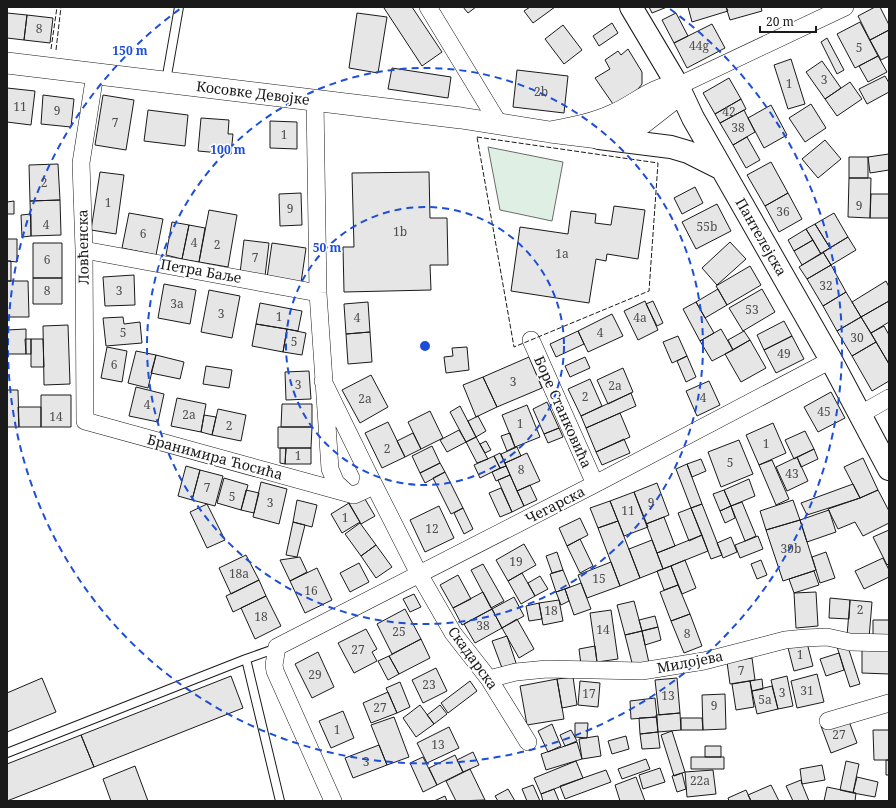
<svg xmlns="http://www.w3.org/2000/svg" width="896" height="808" font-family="'Noto Serif',serif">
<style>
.green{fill:#e0efe3;stroke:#6a6a6a}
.building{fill:#e6e6e6;stroke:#1a1a1a}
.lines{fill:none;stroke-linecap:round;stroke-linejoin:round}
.service-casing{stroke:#1a1a1a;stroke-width:10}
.minor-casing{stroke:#1a1a1a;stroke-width:18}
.tertiary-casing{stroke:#1a1a1a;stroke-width:22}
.secondary-casing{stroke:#1a1a1a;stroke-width:24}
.service{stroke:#fff;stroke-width:8}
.minor{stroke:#fff;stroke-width:17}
.tertiary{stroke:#fff;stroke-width:21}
.secondary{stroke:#fff;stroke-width:22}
.fence{stroke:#1a1a1a;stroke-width:1;stroke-dasharray:5 2;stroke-linecap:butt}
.ring{fill:none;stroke:#1d4ed8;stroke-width:2;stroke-dasharray:7 5}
.labels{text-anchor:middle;stroke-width:3;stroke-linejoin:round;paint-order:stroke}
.number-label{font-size:12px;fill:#4d4d4d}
.street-label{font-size:14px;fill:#1a1a1a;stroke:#fff}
.centre{fill:#1d4ed8;stroke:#fff;stroke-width:2}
.ring-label{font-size:12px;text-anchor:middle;font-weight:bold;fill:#1d4ed8;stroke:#fff;stroke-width:3;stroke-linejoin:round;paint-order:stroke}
</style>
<rect width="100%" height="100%" fill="#fff"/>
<!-- green -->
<path class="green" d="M 488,147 L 563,162 L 552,221 L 500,210 Z"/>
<!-- building -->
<path class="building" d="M 386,7 L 412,7 L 442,52 L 422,66 L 384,8 Z
M 463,7 L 476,7 L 468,13 Z
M 530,7 L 555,7 L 533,23 L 524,11 Z
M 649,7 L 667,7 L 652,13 Z
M 688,7 L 726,7 L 728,11 L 692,22 Z
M 726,7 L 761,7 L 762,11 L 730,20 Z
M 875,7 L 880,7 L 889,25 L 889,30 L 870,40 L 858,16 Z
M 7,13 L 27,15 L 24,40 L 7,38 Z
M 357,13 L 387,17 L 378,73 L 349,68 Z
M 676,13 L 688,36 L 674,43 L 662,20 Z
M 27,15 L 53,18 L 50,43 L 24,40 Z
M 860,22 L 878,56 L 855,68 L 837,34 Z
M 612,23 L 618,33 L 599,46 L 593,36 Z
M 712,24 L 725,48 L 687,68 L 674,43 Z
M 563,25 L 582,50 L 564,64 L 545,39 Z
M 889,30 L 889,56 L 881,60 L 870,40 Z
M 827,38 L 844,70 L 837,74 L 821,42 Z
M 628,49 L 642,72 L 642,84 L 634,94 L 613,104 L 595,78 L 610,69 L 605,60 L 618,51 L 621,55 Z
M 878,56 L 887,72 L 868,82 L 859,66 Z
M 791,59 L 805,104 L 788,109 L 774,65 Z
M 822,61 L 841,88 L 825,99 L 806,72 Z
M 392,68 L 451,77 L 448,98 L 388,89 Z
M 517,70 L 568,76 L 564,113 L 513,107 Z
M 885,76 L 889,83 L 889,92 L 867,104 L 859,89 Z
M 729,78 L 741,99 L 715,114 L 703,93 Z
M 850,82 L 862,99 L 837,116 L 825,99 Z
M 7,88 L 35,91 L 31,125 L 7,122 Z
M 43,95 L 74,99 L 71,127 L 41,124 Z
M 103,95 L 134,100 L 126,150 L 95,145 Z
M 741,99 L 746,109 L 720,123 L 715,114 Z
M 811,104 L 826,128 L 805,142 L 789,118 Z
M 771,105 L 787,135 L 764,148 L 748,118 Z
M 148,110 L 188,115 L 185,146 L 144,141 Z
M 744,110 L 755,132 L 733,145 L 720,123 Z
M 201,118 L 229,120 L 228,134 L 233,134 L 231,154 L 198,151 Z
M 270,121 L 297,122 L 297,149 L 270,148 Z
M 747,137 L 760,160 L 746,168 L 733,145 Z
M 825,140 L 841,159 L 818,178 L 802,159 Z
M 889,154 L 889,170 L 870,173 L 868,157 Z
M 849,157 L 868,157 L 868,178 L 849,178 Z
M 771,162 L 788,193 L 765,206 L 747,175 Z
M 58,164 L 60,200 L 30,201 L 29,165 Z
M 100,172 L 124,175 L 116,234 L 91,230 Z
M 429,172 L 430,218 L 447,218 L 448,265 L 430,265 L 431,290 L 344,292 L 343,247 L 354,247 L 352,173 Z
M 849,178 L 871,178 L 870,218 L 848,217 Z
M 695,187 L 703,203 L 682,214 L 674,198 Z
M 301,193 L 302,225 L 280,226 L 279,194 Z
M 788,193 L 802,219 L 779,232 L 765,206 Z
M 871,194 L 889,194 L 889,218 L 870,218 Z
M 60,200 L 61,235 L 31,236 L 30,201 Z
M 14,201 L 14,214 L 7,214 L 7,202 Z
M 717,204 L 731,231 L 696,249 L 682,222 Z
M 614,206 L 645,210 L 638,259 L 607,254 L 606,261 L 596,259 L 589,303 L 511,291 L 520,227 L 568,234 L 571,211 L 596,214 L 595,223 L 611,225 Z
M 209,210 L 237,215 L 228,267 L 199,262 Z
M 129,213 L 163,219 L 156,255 L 122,248 Z
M 834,213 L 848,237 L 830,248 L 815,224 Z
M 31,214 L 31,236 L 22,237 L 21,215 Z
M 172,222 L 189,225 L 182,259 L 166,255 Z
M 815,224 L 830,248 L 821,254 L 806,229 Z
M 189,225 L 205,228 L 199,262 L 182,259 Z
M 806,229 L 813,240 L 794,251 L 788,240 Z
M 848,237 L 856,250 L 831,265 L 823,252 Z
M 7,239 L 17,239 L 17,262 L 7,261 Z
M 244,240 L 269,243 L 265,276 L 240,273 Z
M 813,240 L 821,254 L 802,265 L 794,251 Z
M 730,242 L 746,259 L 717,285 L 702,268 Z
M 33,243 L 62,243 L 62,278 L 33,278 Z
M 272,243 L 306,248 L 301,283 L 267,278 Z
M 823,252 L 831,265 L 807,279 L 799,267 Z
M 7,261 L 11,261 L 11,281 L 7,281 Z
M 831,265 L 846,292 L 823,306 L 807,279 Z
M 750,266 L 761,285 L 727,305 L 716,286 Z
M 134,275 L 135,305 L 105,306 L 103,277 Z
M 33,278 L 62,278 L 62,304 L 33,304 Z
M 7,281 L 28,281 L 29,317 L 7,317 Z
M 886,281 L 889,287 L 889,301 L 861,317 L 852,302 Z
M 164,284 L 196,290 L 190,324 L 158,318 Z
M 718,289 L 727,305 L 705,318 L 696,302 Z
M 762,289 L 775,312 L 743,331 L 729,308 Z
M 209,290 L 240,296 L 232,338 L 201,332 Z
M 846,292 L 861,317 L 837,331 L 823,306 Z
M 645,301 L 658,330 L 638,340 L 624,311 Z
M 653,301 L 663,323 L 657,326 L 646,304 Z
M 889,301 L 889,322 L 871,333 L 861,317 Z
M 368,302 L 370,332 L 346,334 L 344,304 Z
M 696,302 L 714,333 L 700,341 L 683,309 Z
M 260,303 L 302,311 L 298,331 L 256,324 Z
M 612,314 L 623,336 L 588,352 L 578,331 Z
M 123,317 L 124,324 L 140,322 L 142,343 L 106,346 L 103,318 Z
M 861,317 L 876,342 L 852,356 L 837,331 Z
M 784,321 L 792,336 L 764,350 L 757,335 Z
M 256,324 L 287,329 L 283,352 L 252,346 Z
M 68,325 L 70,384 L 44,385 L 43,326 Z
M 884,326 L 889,335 L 889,364 L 871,333 Z
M 26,329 L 26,354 L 7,354 L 7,330 Z
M 287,329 L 306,333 L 302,355 L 283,352 Z
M 721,329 L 733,350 L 712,361 L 700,341 Z
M 578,331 L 584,344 L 556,357 L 550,344 Z
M 744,331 L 750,340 L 733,350 L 728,340 Z
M 370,332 L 372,362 L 348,364 L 346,334 Z
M 678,336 L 687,356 L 672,363 L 663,342 Z
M 792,336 L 804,359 L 776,373 L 764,350 Z
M 25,339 L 31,339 L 31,354 L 26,354 Z
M 31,339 L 43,339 L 44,367 L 31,367 Z
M 750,340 L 766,368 L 741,382 L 725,354 Z
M 876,342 L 889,364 L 889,381 L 872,391 L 852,356 Z
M 107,347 L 127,351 L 122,382 L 101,378 Z
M 467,347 L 469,370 L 446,373 L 444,357 L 453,356 L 452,348 Z
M 136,351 L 156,355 L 148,388 L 128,383 Z
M 156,355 L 184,362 L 180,379 L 151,373 Z
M 687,356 L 696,377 L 686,382 L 677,361 Z
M 529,357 L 542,388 L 497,407 L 483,377 Z
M 585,357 L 590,368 L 570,377 L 565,366 Z
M 206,366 L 232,370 L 229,388 L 203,384 Z
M 623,368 L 633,392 L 608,404 L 597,380 Z
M 309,371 L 311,399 L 286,400 L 285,372 Z
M 371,375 L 388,407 L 360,423 L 342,390 Z
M 483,377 L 497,407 L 476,417 L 463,385 Z
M 590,379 L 602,406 L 581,416 L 568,389 Z
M 709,381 L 720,405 L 697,416 L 686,391 Z
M 136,387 L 164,394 L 158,422 L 129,416 Z
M 7,390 L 18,390 L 19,427 L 7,427 Z
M 831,392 L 845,418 L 818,432 L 804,407 Z
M 631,393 L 636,406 L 586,428 L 581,416 Z
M 41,395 L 71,395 L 71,427 L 41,427 Z
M 177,398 L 206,404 L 201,432 L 171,426 Z
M 547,402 L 559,428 L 544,434 L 533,409 Z
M 282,404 L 312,404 L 312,427 L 281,427 Z
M 527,405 L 540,437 L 515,447 L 502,415 Z
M 460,406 L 476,437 L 466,442 L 450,412 Z
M 18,407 L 41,407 L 41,427 L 19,427 Z
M 218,409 L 246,415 L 241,441 L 212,435 Z
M 430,411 L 443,438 L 421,449 L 408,422 Z
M 620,413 L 630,437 L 596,452 L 586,428 Z
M 204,415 L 216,417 L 212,435 L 201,432 Z
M 478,416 L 486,431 L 476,437 L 468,421 Z
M 388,422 L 405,457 L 382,468 L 365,433 Z
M 773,423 L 786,453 L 759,465 L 746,435 Z
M 278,427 L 312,427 L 311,448 L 278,448 Z
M 559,428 L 563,437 L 548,443 L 544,434 Z
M 459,430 L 466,442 L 447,452 L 440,440 Z
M 805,431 L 814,449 L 794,459 L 785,440 Z
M 413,433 L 421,449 L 405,457 L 397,441 Z
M 510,433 L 515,447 L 507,451 L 501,436 Z
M 476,437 L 488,459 L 477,463 L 466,442 Z
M 624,439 L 630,453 L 602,465 L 596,452 Z
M 739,440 L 753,474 L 721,487 L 708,452 Z
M 486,441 L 491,450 L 485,453 L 480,444 Z
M 432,446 L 440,463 L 420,473 L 412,456 Z
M 517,447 L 521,456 L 505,463 L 501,454 Z
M 280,448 L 286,448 L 285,464 L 280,463 Z
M 286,448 L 311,448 L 311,464 L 285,464 Z
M 814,449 L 818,459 L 801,467 L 797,457 Z
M 500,453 L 506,466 L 500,468 L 494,456 Z
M 527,453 L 540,481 L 517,491 L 505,463 Z
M 494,456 L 500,468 L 480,478 L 474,465 Z
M 797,457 L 808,481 L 787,491 L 776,467 Z
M 863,458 L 878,490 L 860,498 L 844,467 Z
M 701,459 L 706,471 L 692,477 L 687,464 Z
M 772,460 L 789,499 L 776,505 L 759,465 Z
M 440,463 L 445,472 L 425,483 L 420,473 Z
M 687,464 L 702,504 L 691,508 L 676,469 Z
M 186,466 L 200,470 L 192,500 L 178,496 Z
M 506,466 L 510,475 L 496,481 L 492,472 Z
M 200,470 L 223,476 L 215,506 L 192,500 Z
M 445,472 L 463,508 L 451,514 L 433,478 Z
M 510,475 L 524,506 L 512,512 L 498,480 Z
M 224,478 L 248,485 L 241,510 L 217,503 Z
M 749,479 L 755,496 L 731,506 L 724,490 Z
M 261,482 L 287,489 L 279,524 L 253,517 Z
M 657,483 L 669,515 L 646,524 L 634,492 Z
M 853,484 L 860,498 L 807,515 L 801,503 Z
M 530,485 L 537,500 L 524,506 L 517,491 Z
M 501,488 L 512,512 L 500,517 L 489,493 Z
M 246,490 L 259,493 L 254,513 L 241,510 Z
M 724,490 L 731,506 L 720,511 L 713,494 Z
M 878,490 L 889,511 L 889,523 L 863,536 L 855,522 L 838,529 L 828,509 L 860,498 Z
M 634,492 L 648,527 L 624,536 L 610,501 Z
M 362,494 L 375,516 L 361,524 L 348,502 Z
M 297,500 L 317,505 L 312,527 L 293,522 Z
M 793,500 L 800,520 L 766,530 L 760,511 Z
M 610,501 L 618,521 L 598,528 L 590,508 Z
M 742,502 L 756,536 L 745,541 L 731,506 Z
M 349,503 L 360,522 L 342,533 L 331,514 Z
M 207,504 L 225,540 L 207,548 L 190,512 Z
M 702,504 L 722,555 L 711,559 L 691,508 Z
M 439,506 L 454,538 L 425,552 L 410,520 Z
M 731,506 L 735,518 L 725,523 L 720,511 Z
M 463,508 L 473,529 L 464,534 L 454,513 Z
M 691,508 L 702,535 L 689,541 L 678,513 Z
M 829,510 L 836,532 L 807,542 L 800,520 Z
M 664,517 L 675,546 L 657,553 L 646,524 Z
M 580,518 L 588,535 L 567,546 L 559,528 Z
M 800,520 L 816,570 L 783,581 L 766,530 Z
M 618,521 L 640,578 L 620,586 L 598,528 Z
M 293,522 L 305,525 L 297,557 L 286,555 Z
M 360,523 L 376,545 L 361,556 L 345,534 Z
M 889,530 L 889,563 L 887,565 L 873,537 Z
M 702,535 L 708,551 L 663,569 L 657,553 Z
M 758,536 L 763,549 L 740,558 L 735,545 Z
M 731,537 L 737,552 L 723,558 L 717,543 Z
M 580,539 L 593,566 L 580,573 L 567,546 Z
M 652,540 L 663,569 L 640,578 L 629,549 Z
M 524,544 L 536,565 L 508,581 L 496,560 Z
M 376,545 L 392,567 L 376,578 L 361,556 Z
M 557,552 L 563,570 L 552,573 L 546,556 Z
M 826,552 L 835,578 L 820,583 L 812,557 Z
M 246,555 L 259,580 L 231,594 L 219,568 Z
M 300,557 L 307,572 L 290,581 L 280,560 Z
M 883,558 L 889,570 L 889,577 L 864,589 L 855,571 Z
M 685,560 L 696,588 L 682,594 L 671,566 Z
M 761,560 L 767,575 L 757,579 L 751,564 Z
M 611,562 L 620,586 L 587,598 L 578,575 Z
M 359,563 L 369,582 L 350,592 L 340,573 Z
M 483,564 L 504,601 L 491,608 L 471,570 Z
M 671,566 L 678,585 L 664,590 L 657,571 Z
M 317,568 L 332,600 L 305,613 L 290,581 Z
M 563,570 L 570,587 L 556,592 L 550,574 Z
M 814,571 L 819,585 L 794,593 L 789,579 Z
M 522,573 L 535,596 L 521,604 L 508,581 Z
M 458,575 L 471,599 L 453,608 L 440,585 Z
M 540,576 L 548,589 L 535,596 L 528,583 Z
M 259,580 L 266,596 L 233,612 L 226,596 Z
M 581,583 L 591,609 L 574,615 L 565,589 Z
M 678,585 L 690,614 L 671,621 L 660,592 Z
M 565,589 L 569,601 L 561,605 L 556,592 Z
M 483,592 L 492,609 L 462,625 L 453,608 Z
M 816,592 L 818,626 L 796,628 L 794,593 Z
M 414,594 L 421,607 L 410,612 L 403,599 Z
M 266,596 L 281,626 L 255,639 L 241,608 Z
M 514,597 L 524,616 L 502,628 L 492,609 Z
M 830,598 L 850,600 L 849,619 L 829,618 Z
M 559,600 L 563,621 L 543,625 L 539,603 Z
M 850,600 L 872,602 L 869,638 L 847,636 Z
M 634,601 L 642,631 L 625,635 L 617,605 Z
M 539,603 L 542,619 L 529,621 L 526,606 Z
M 405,609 L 421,639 L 392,654 L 377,624 Z
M 492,609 L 502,628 L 475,643 L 464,624 Z
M 611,610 L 618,659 L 597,662 L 590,613 Z
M 690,614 L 702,646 L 684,653 L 671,621 Z
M 655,616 L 658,627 L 642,631 L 639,620 Z
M 517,619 L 534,649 L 519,658 L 502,628 Z
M 873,620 L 889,620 L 889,639 L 873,639 Z
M 658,627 L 661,640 L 645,645 L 642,631 Z
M 366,629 L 377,649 L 372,652 L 377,661 L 354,673 L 338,643 Z
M 642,631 L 649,663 L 633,667 L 625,635 Z
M 507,636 L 516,663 L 502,668 L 492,641 Z
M 421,639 L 430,658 L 399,674 L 389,656 Z
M 806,639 L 813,666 L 794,671 L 787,644 Z
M 847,644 L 860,684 L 850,687 L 837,647 Z
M 595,646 L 597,662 L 581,665 L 579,649 Z
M 862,646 L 889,647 L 889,674 L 862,673 Z
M 318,652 L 334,687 L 312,698 L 295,664 Z
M 839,653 L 844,670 L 826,676 L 820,659 Z
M 389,656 L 399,674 L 388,680 L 378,661 Z
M 752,658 L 755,680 L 730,684 L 727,662 Z
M 436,668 L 447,691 L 423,703 L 412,680 Z
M 817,674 L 824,702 L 797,708 L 791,681 Z
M 231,676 L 243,708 L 94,767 L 81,735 Z
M 787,676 L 793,706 L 778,709 L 771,680 Z
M 573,677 L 577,705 L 562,708 L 557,679 Z
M 42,678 L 56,712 L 7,732 L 7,693 Z
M 677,678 L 680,713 L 659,715 L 655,680 Z
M 557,679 L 564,719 L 527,725 L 520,686 Z
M 762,679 L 763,689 L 752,691 L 750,681 Z
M 470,681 L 477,691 L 448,713 L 441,703 Z
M 580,681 L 600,683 L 598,707 L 578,705 Z
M 750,681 L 754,707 L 736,710 L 732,684 Z
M 400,682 L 410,707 L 397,713 L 386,688 Z
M 772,686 L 778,709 L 757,714 L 752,691 Z
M 388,692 L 397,713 L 371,723 L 363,703 Z
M 725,694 L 726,729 L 703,730 L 702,695 Z
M 655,698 L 657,717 L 631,719 L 630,701 Z
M 420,705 L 434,724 L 416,737 L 403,718 Z
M 440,705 L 447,714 L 434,724 L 427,715 Z
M 343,711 L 354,738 L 331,748 L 319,721 Z
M 680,713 L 681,730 L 658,732 L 656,715 Z
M 847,716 L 857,743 L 831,753 L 821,726 Z
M 394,717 L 409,757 L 387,765 L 371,725 Z
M 657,717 L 658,732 L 640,734 L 639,718 Z
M 681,718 L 702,718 L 703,730 L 681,730 Z
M 575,723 L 588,723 L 587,738 L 575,737 Z
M 552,724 L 561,746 L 548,752 L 538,731 Z
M 449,727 L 459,748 L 427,763 L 417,743 Z
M 571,730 L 577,741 L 565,746 L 560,735 Z
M 873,730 L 889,730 L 889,760 L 874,760 Z
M 672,731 L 685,772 L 674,776 L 661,735 Z
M 658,732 L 660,748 L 642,749 L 640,734 Z
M 81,735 L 94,767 L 7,801 L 7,764 Z
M 598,736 L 601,756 L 582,759 L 579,739 Z
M 626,736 L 629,749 L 612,754 L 608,741 Z
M 577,742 L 582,759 L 546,770 L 541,754 Z
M 379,745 L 387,765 L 353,778 L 345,758 Z
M 705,746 L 721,746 L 721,757 L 705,757 Z
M 473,752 L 479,765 L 463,772 L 457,760 Z
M 455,755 L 463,772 L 437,785 L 429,768 Z
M 423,757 L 437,785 L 423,792 L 410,763 Z
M 691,757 L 724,757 L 724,769 L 691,769 Z
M 646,759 L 650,769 L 622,779 L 618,769 Z
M 886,760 L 889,760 L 889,775 L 886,775 Z
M 576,761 L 583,778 L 541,794 L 534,778 Z
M 846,761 L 859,764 L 853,793 L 840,790 Z
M 822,765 L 825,780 L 802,784 L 800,769 Z
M 135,766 L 148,801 L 111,801 L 103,779 Z
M 660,768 L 665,782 L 643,789 L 639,775 Z
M 470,769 L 485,800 L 456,801 L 446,781 Z
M 606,770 L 611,782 L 565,799 L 560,786 Z
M 713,770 L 716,794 L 687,797 L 685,772 Z
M 682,773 L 686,789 L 677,792 L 672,776 Z
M 636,777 L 645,801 L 620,801 L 615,785 Z
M 857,777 L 878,782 L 875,797 L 853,793 Z
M 801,780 L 802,784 L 809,801 L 793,801 L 786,786 Z
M 533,785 L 540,801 L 527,801 L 522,789 Z
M 771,785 L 779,801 L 751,801 L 748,795 Z
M 827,787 L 856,793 L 855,801 L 824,801 Z
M 508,789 L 515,801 L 498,801 L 495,796 Z
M 554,789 L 559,801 L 543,801 L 541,794 Z
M 746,790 L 751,801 L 729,801 L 728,798 Z
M 445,796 L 447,801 L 434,801 Z"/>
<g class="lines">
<!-- service casing -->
<g class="service-casing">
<path id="service" d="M 166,81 L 179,7
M 246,659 L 277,648
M 7,753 L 246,659 L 280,801"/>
</g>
<!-- minor casing -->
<g class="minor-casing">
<path id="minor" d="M 428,7 L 499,124
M 95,74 L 81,163 L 84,250 L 85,421 L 354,495 L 365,490 L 368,481 L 368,473
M 678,86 L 845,7
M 315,100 L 318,293 L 330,469 L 336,483 L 346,492
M 84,250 L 318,293
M 531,340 L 595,484
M 323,381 L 368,473 L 419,574 L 453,633 L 489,679 L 528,742
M 861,414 L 889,398
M 489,679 L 516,672 L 547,669 L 642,671 L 704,661 L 785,640 L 805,638 L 827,637 L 850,642 L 889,643
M 828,721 L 889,703
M 333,801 L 275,671 L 274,665 L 277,647 L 595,484 L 831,360"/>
</g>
<!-- tertiary casing -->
<g class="tertiary-casing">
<path id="tertiary" d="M 7,63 L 461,118 L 550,132 L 599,138 L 634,128 L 643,123 L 675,98 L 678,86 C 653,87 635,106 613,115 C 594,124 571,128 550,132"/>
</g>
<!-- secondary casing -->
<g class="secondary-casing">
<path id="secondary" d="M 631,7 L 678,86 L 693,118 L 831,360 L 889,469
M 599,138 L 671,147 L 688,152 L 722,169"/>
</g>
<!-- service -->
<use href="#service" class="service"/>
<!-- minor -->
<use href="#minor" class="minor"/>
<!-- tertiary -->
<use href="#tertiary" class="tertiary"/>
<!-- secondary -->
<use href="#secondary" class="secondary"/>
<!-- fence -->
<path class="fence" d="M 51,49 L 57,7
M 56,50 L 61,7
M 477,137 L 658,163 L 649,291 L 514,347 Z"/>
</g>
<!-- distance rings -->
<g class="ring">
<circle cx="425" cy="346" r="139"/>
<circle cx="425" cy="346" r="278"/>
<path d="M670 9A417 417 0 1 1 180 9"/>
</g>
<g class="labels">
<!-- number labels -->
<g class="number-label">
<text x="39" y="33">8</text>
<text x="699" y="50">44g</text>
<text x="859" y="52">5</text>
<text x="824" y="84">3</text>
<text x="789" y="88">1</text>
<text x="541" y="96">2b</text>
<text x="20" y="111">11</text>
<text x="57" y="115">9</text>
<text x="729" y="116">42</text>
<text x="115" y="127">7</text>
<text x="738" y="132">38</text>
<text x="284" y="139">1</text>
<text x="44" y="187">2</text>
<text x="108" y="207">1</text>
<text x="859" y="210">9</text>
<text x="290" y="213">9</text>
<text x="783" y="216">36</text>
<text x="46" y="229">4</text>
<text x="707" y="231">55b</text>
<text x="400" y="236">1b</text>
<text x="143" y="238">6</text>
<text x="194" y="247">4</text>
<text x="217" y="249">2</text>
<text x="562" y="258">1a</text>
<text x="255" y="262">7</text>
<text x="47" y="264">6</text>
<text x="826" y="290">32</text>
<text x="47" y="295">8</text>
<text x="119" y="295">3</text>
<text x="177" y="308">3a</text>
<text x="752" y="314">53</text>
<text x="221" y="318">3</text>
<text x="279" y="321">1</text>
<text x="357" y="322">4</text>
<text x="640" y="322">4a</text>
<text x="123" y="337">5</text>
<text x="600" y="337">4</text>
<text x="857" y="342">30</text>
<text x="294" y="346">5</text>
<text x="784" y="358">49</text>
<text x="114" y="369">6</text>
<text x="513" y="386">3</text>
<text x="298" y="389">3</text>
<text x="615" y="390">2a</text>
<text x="585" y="401">2</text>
<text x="703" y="402">4</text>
<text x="365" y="403">2a</text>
<text x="147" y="409">4</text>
<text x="824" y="416">45</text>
<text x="189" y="419">2a</text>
<text x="56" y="421">14</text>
<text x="520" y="428">1</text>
<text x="229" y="430">2</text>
<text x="766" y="448">1</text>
<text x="387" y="453">2</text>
<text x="298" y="460">1</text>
<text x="730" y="467">5</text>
<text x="521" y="474">8</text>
<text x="792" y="478">43</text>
<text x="207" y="492">7</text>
<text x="232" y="501">5</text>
<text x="270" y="507">3</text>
<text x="651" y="507">9</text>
<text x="628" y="515">11</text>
<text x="345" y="522">1</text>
<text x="432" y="533">12</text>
<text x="791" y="553">39b</text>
<text x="516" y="566">19</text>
<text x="239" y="578">18a</text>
<text x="599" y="583">15</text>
<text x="311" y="595">16</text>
<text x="860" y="614">2</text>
<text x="551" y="615">18</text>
<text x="261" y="621">18</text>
<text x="483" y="630">38</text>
<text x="603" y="634">14</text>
<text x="399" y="636">25</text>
<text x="687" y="638">8</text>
<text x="358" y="654">27</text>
<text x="800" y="659">1</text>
<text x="741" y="675">7</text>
<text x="315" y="679">29</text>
<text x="429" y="689">23</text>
<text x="807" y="695">31</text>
<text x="782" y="697">3</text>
<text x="589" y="698">17</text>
<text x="668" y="700">13</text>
<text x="765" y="704">5a</text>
<text x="714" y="710">9</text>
<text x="380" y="712">27</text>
<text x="337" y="734">1</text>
<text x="839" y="739">27</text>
<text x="438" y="749">13</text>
<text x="366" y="766">3</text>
<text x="700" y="785">22a</text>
</g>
<!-- street labels -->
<g class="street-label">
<text transform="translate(253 93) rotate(7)" y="5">Косовке Девојке</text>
<text transform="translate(761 237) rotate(60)" y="5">Пантелејска</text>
<text transform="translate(83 247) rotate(-91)" y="5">Ловћенска</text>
<text transform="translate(201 271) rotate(10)" y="5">Петра Баље</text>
<text transform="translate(563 412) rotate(66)" y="5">Боре Станковића</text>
<text transform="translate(215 457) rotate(15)" y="5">Бранимира Ћосића</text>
<text transform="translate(555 505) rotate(-27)" y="5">Чегарска</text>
<text transform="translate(473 658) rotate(54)" y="5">Скадарска</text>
<text transform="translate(690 662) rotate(-11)" y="5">Милојева</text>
</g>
</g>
<circle cx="425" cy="346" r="6" class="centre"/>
<g class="ring-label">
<text x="130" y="55">150 m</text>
<text x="228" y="154">100 m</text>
<text x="327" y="252">50 m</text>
</g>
<!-- border -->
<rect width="896" height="808" fill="none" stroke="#1a1a1a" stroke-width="16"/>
<!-- scale -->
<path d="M760 26v6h56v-6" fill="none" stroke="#1a1a1a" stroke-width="2"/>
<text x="766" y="26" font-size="12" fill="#1a1a1a" stroke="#ffffff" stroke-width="3" paint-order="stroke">20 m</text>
</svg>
